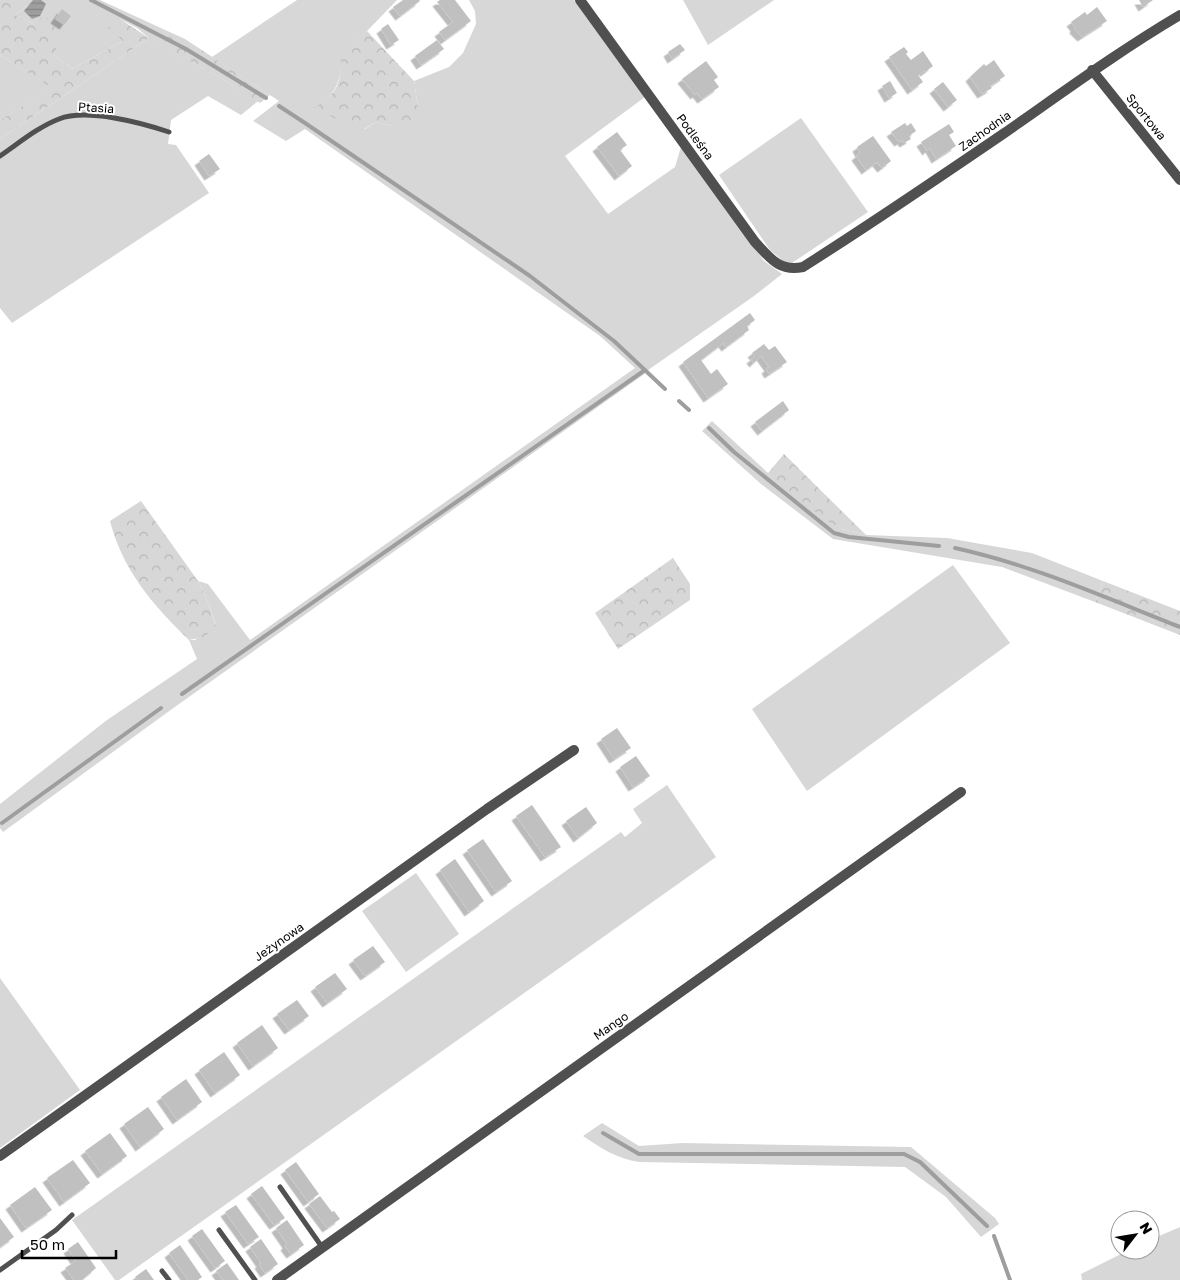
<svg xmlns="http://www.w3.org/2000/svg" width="1180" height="1280" font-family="'Golos Text',sans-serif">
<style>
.grass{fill:#d7d7d7}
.forest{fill:url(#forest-crowns)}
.water{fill:url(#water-rules)}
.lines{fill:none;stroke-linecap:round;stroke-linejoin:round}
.stream{stroke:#9e9e9e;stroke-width:4}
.building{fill:#c0c0c0;filter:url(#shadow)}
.service{stroke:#505050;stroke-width:5}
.minor{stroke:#505050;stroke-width:10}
.labels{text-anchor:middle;stroke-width:4;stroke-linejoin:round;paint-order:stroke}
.street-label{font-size:12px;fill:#000;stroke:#fff}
</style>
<defs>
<pattern id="forest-crowns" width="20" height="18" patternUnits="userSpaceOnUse" patternTransform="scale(1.25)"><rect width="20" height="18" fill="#d7d7d7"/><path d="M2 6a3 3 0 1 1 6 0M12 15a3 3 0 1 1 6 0" fill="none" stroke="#b7b7b7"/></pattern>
<pattern id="water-rules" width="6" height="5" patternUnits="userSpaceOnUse" patternTransform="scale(1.25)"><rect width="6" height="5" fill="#9e9e9e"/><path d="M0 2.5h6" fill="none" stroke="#868686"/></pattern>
<filter id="shadow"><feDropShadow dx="-4.5" dy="4.5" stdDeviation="0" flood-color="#0004"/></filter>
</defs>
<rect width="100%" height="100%" fill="#fff"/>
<!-- grass -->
<path class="grass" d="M 34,0 L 100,0 L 163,29 L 150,38 L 224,80 L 258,101 L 241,115 L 208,96 L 171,120 L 168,144 L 176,145 L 209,193 L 12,323 L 0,308 L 0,139 L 149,38 L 137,28 L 120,19 L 123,41 L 72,69 L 54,55 L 35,25 L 16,15 Z
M 297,0 L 397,0 L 342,57 C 341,75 339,87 326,100 L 365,129 L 376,122 L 392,126 L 418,107 L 414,81 L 449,67 L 463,53 L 476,24 L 475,11 L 469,0 L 574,0 L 645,97 L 565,156 L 608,214 L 675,167 L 681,147 L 764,261 L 782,274 L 754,296 L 651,368 L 643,375 L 172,709 L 3,832 L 0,828 L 0,804 L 107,720 L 197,659 L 189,640 L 195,640 L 216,625 L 208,602 L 198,581 L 208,584 L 250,640 L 635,368 L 600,336 L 305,129 L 286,141 L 253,121 L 279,101 L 212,57 Z
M 683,0 L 774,0 L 708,45 Z
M 0,55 L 53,88 L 0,120 Z
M 801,118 L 868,212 L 792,263 L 783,261 L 770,250 L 719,175 Z
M 712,421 L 768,473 L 843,529 L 866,535 L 947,538 L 1032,553 L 1103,581 L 1095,602 L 1002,567 L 833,539 L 761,484 L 702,431 Z
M 953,565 L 1010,643 L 807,791 L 752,709 Z
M 667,785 L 716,857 L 119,1280 L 115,1280 L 72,1220 L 621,832 L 625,837 L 642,823 L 633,809 Z
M 416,873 L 459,934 L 406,972 L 362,911 Z
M 0,978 L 80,1090 L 0,1148 Z
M 602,1123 L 639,1146 L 683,1143 L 911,1147 L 995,1218 L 999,1224 L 981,1237 L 946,1197 L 905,1167 L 639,1162 C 617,1159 601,1148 583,1136 Z
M 1180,1227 L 1180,1280 L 1082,1280 L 1081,1274 L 1129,1250 L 1150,1250 L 1150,1240 Z"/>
<!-- forest -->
<path class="forest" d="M 0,0 L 34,0 L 16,15 L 35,25 L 40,18 L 48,18 L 61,36 L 54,55 L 72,69 L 123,41 L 108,27 L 120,19 L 149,38 L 163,29 L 185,39 L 270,95 L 260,103 L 224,80 L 149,38 L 0,139 L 0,120 L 52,88 L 0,55 Z
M 367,31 L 414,81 L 418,107 L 409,125 L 392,126 L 376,122 L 364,129 L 353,128 L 315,108 C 338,92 341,84 341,57 Z
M 784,454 L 866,535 L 843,529 L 825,520 L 768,473 Z
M 141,501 L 198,581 L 208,602 L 216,626 L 204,637 L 189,640 C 153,605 123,571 110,521 Z
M 673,558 L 690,584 L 690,600 L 618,649 L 595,613 Z
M 1103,581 L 1180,611 L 1180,635 L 1095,602 Z"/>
<!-- water -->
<path class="water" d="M 33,0 L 41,0 L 46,4 L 40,16 L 32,19 L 24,11 Z"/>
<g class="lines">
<!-- stream -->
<path class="stream" d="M 91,0 L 186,49 L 266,98
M 279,106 L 305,123 L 530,276 L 614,341 L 665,389
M 679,401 L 689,410
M 709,428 L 734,452 L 834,533 L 849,537 L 939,546
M 955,548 C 1033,565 1106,598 1180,627
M 182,694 L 645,370
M 2,823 L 161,708
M 603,1133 L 639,1154 L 904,1154 L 920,1162 L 987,1226
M 994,1236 L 1010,1280"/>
</g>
<!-- building -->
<path class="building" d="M 403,0 L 419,0 L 420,1 L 400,16 L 393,7 Z
M 440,0 L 455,0 L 471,21 L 445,40 L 439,32 L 453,22 L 437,2 Z
M 1139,0 L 1153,0 L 1143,7 Z
M 1097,7 L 1107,21 L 1082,37 L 1074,29 L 1075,27 L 1071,22 L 1085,12 L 1087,15 Z
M 62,9 L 71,16 L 64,25 L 55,19 Z
M 388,24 L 399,40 L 391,45 L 381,29 Z
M 437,40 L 444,49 L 421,65 L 415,56 Z
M 680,44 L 685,50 L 672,59 L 668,52 Z
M 904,47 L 908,52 L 906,54 L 911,60 L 923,51 L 933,66 L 925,72 L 924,71 L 918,75 L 923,82 L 912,90 L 889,57 Z
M 994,60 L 1005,76 L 990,86 L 992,88 L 982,94 L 970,77 L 984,64 L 986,66 Z
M 706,61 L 718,77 L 714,80 L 719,87 L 702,99 L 697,93 L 695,95 L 682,79 Z
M 890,81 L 897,93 L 889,98 L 882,86 Z
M 943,82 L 957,100 L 948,107 L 934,89 Z
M 905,123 L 907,126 L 911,123 L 916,131 L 909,136 L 911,139 L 904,143 L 902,140 L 899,142 L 891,132 Z
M 949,124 L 954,132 L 949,135 L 956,146 L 936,159 L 930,148 L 927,151 L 921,142 Z
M 617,132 L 627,145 L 620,150 L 632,166 L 619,176 L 597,147 Z
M 873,136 L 891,161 L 882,168 L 877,162 L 866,170 L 856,156 L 860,153 L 857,147 Z
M 209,154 L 220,169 L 209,176 L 199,161 Z
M 750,313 L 755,320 L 747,326 L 749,330 L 726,347 L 723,343 L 701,360 L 711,374 L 717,369 L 728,384 L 708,398 L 683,362 Z
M 764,344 L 769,350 L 775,346 L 787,362 L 769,374 L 766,369 L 769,367 L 761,356 L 754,363 L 751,359 L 755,356 L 752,353 Z
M 783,401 L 789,410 L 762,431 L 755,422 Z
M 617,728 L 631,748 L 614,759 L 601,739 Z
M 636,756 L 650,776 L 633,787 L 620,767 Z
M 532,805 L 561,847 L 545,857 L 516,816 Z
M 586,807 L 597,823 L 578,838 L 566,821 Z
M 483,839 L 512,881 L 496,892 L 467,850 Z
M 455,859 L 484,901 L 469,912 L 440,870 Z
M 373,946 L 385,962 L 365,976 L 353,960 Z
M 335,973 L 347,989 L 327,1003 L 315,987 Z
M 297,1000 L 309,1016 L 289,1030 L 277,1014 Z
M 262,1025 L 278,1048 L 253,1066 L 237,1043 Z
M 224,1052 L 240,1075 L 215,1093 L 199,1070 Z
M 186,1079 L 202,1102 L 177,1120 L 161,1097 Z
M 148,1107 L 164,1129 L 140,1147 L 124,1124 Z
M 110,1133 L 127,1156 L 102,1174 L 85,1151 Z
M 73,1160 L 90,1183 L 64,1202 L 47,1178 Z
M 296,1162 L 319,1194 L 308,1202 L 285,1170 Z
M 262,1186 L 285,1218 L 274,1225 L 251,1194 Z
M 35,1187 L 52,1210 L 26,1228 L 10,1205 Z
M 320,1196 L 332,1212 L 334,1211 L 340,1219 L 327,1228 L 309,1204 Z
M 236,1205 L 259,1237 L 248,1244 L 225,1212 Z
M 0,1218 L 14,1237 L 0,1247 Z
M 287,1220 L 304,1245 L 291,1254 L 285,1246 L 287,1244 L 276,1228 Z
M 202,1229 L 225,1261 L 215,1268 L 192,1236 Z
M 261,1239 L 278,1264 L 265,1273 L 259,1264 L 261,1263 L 250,1247 Z
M 78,1242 L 96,1268 L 82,1280 L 74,1280 L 65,1268 L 76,1261 L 68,1249 Z
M 180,1245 L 202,1277 L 198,1280 L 188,1280 L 169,1253 Z
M 227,1263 L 239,1280 L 223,1280 L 216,1271 Z
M 146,1269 L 154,1280 L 138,1280 L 135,1277 Z"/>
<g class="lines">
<!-- service -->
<path class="service" d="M 0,156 C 19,143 38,127 59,119 C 87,108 142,123 169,132
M 280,1187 L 322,1247
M 219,1230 L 255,1280
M 0,1270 L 56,1230 L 72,1215
M 162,1271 L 169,1280"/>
<!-- minor -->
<path class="minor" d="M 580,0 L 755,242 C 770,258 779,272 803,267 C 871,224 937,179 1003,134 C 1062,93 1119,51 1180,15
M 1092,70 L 1180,180
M 0,1156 L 487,809 L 574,750
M 277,1280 L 961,792"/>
</g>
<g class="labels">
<!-- street labels -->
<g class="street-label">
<text transform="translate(96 108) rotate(4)" y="4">Ptasia</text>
<text transform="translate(1146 117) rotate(51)" y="4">Sportowa</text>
<text transform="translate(985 131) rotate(-35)" y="4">Zachodnia</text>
<text transform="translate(695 137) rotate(54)" y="4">Podleśna</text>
<text transform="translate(279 942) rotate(-35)" y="4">Jeżynowa</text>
<text transform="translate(611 1026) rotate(-35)" y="4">Mango</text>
</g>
</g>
<!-- north arrow -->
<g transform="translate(1135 1235) rotate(59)"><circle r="24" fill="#ffffff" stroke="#999999"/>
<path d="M0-4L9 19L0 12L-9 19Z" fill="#000000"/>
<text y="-8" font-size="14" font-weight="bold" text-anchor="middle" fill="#000000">N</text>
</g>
<!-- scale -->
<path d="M22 1250v8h94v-8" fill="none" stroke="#000000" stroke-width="2.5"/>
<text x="30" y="1250" font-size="15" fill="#000000" stroke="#ffffff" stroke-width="4" paint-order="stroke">50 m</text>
</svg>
